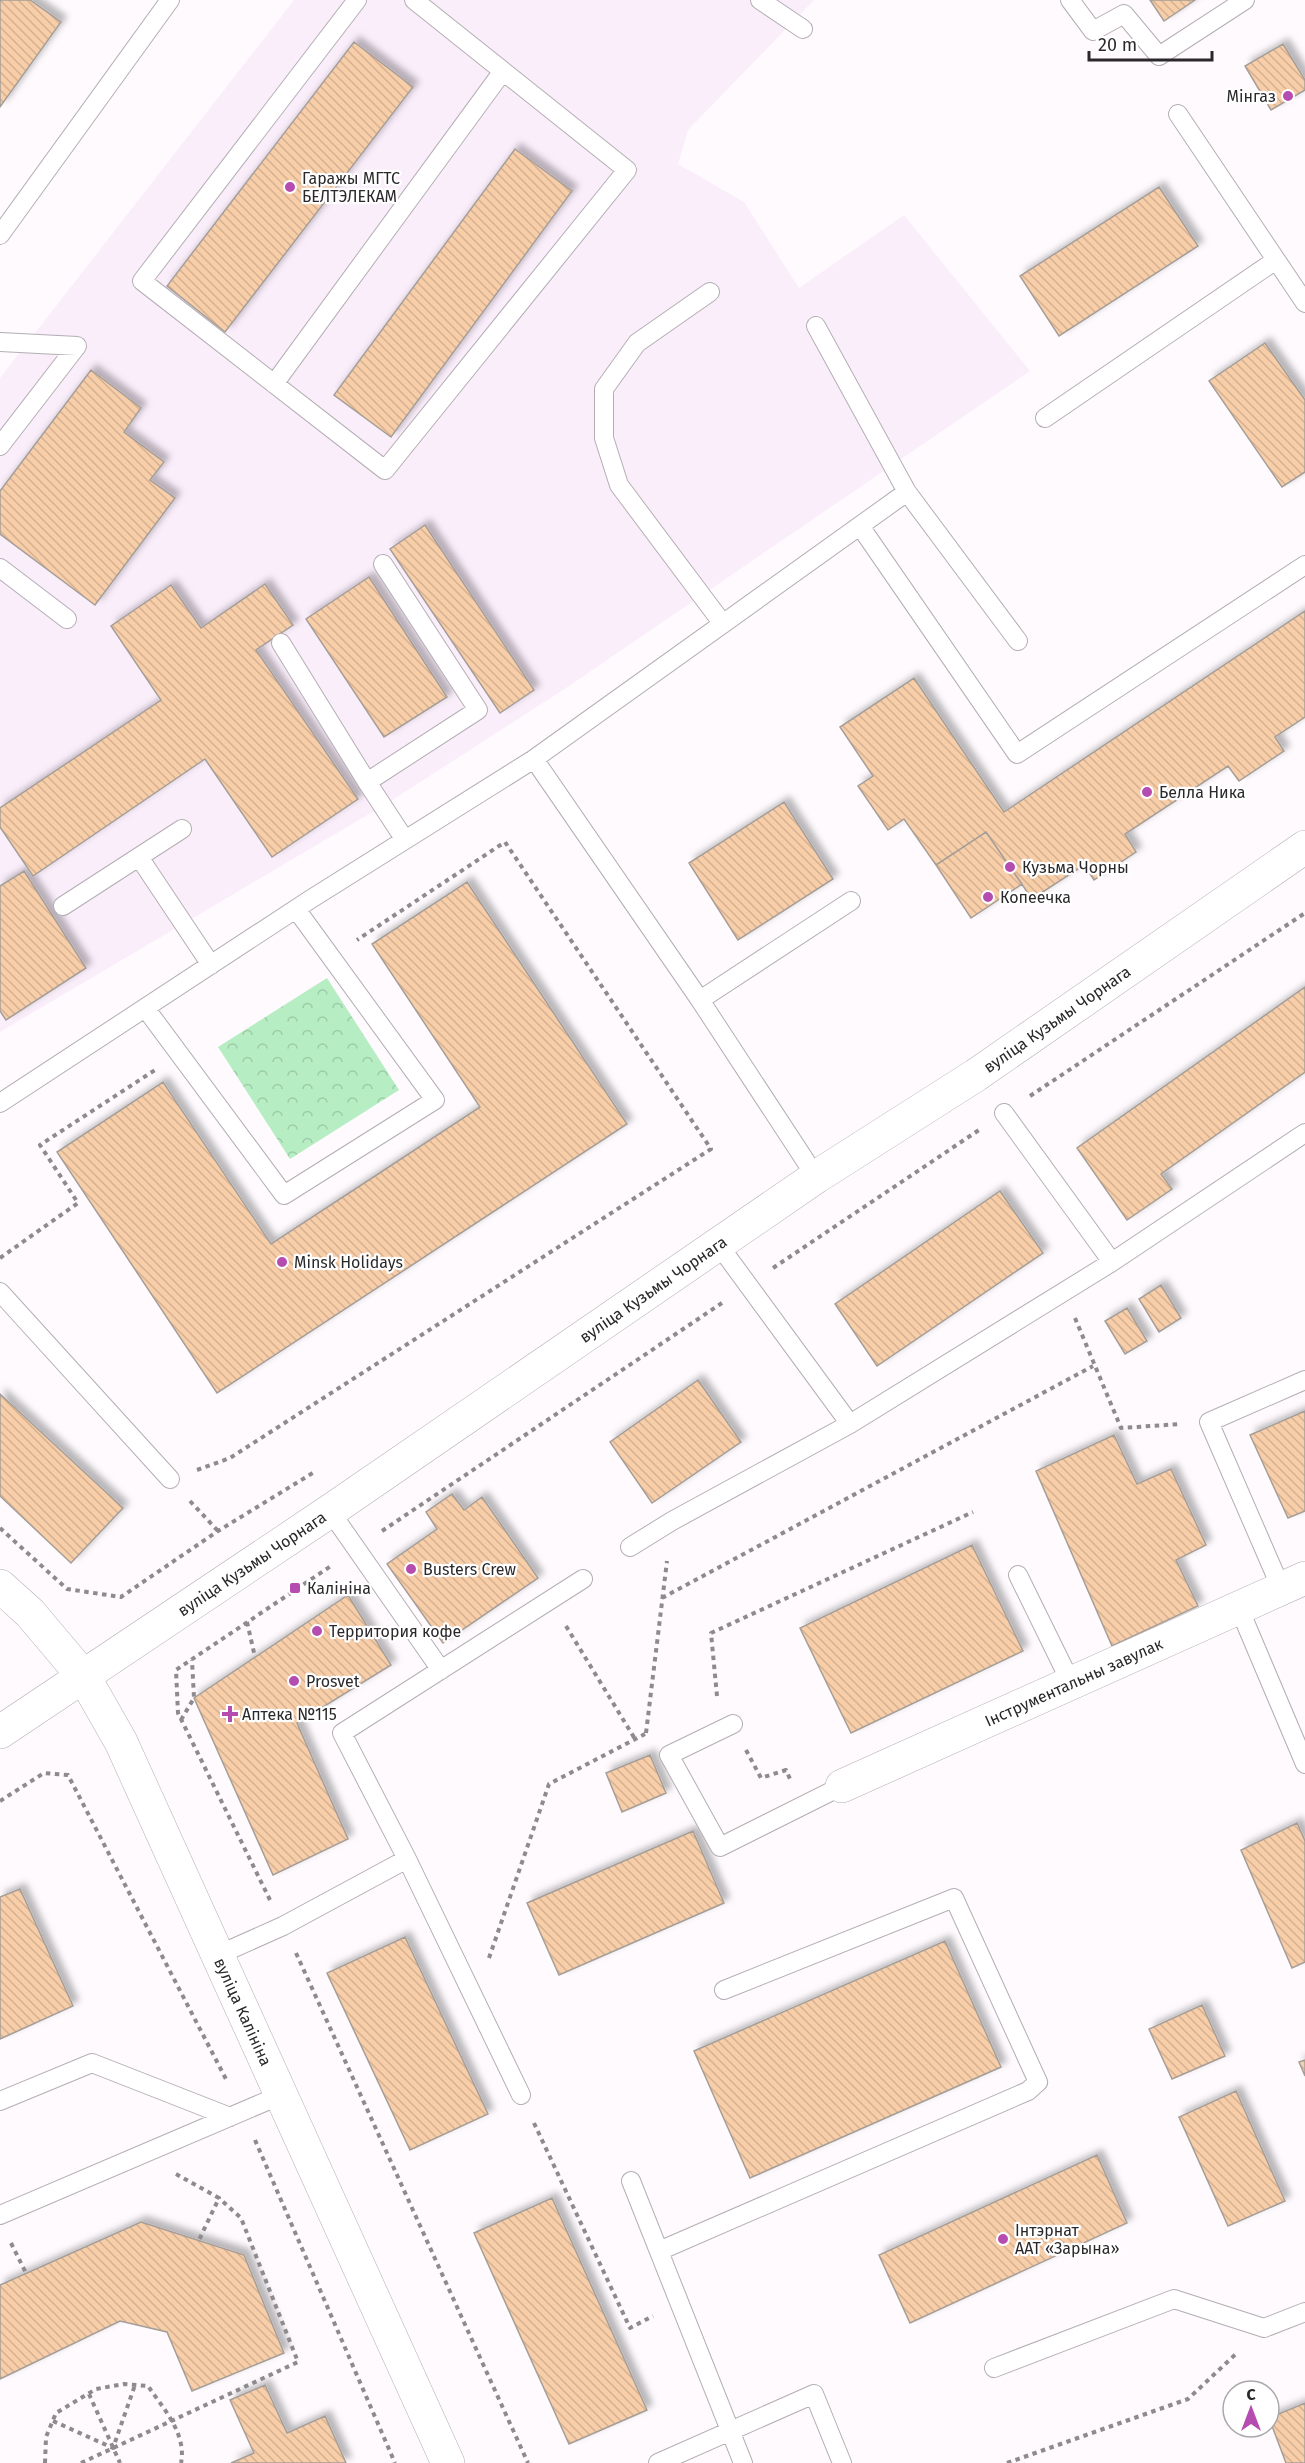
<svg xmlns="http://www.w3.org/2000/svg" width="1305" height="2463" font-family="'Fira Sans',sans-serif">
<style>
.built{fill:#faeefb}
.park{fill:url(#park-crowns)}
.building{fill:url(#building-back-hatch);stroke:#a59e98;stroke-width:1.5;filter:url(#shadow)}
.lines{fill:none;stroke-linecap:round;stroke-linejoin:round}
.lane-casing{stroke:#b4aeb4;stroke-width:20}
.street-casing{stroke:#b4aeb4;stroke-width:34}
.secondary-casing{stroke:#b4aeb4;stroke-width:34}
.path{stroke:#8e8b8e;stroke-width:4;stroke-dasharray:4.5 4.5;stroke-linecap:butt}
.lane{stroke:#fff;stroke-width:18}
.street{stroke:#fff;stroke-width:33}
.secondary{stroke:#fff;stroke-width:33}
.poi-dot{fill:#b54caf;stroke:#fff;stroke-width:2}
.labels{text-anchor:middle;stroke-width:4.5;stroke-linejoin:round;paint-order:stroke}
.poi-label{font-size:16px;fill:#2a282a;stroke:#fff;text-anchor:start}
.street-label{font-size:16px;fill:#2a282a;stroke:#fff}
</style>
<defs>
<pattern id="park-crowns" width="20" height="18" patternUnits="userSpaceOnUse" patternTransform="scale(1.5)"><rect width="20" height="18" fill="#b6edc2"/><path d="M2 6a3 3 0 1 1 6 0M12 15a3 3 0 1 1 6 0" fill="none" stroke="#9dcba7"/></pattern>
<pattern id="building-back-hatch" width="6" height="6" patternUnits="userSpaceOnUse" patternTransform="scale(1.5)"><rect width="6" height="6" fill="#f8cea9"/><path d="M-1 5l2 2M0 0l6 6M5-1l2 2" fill="none" stroke="#d5b192"/></pattern>
<filter id="shadow"><feDropShadow dx="5.5" dy="-5.5" stdDeviation="3" flood-color="#0004"/></filter>
</defs>
<rect width="100%" height="100%" fill="#fefafe"/>
<!-- built -->
<path class="built" d="M 294,0 L 814,0 L 688,130 L 678,164 L 744,202 L 799,288 L 904,215 L 1030,371 L 569,686 L 391,801 L 0,1032 L 0,378 Z"/>
<!-- park -->
<path class="park" d="M 327,978 L 399,1090 L 290,1159 L 218,1047 Z"/>
<!-- building -->
<path class="building" d="M 0,0 L 30,0 L 61,22 L 0,107 Z
M 1150,0 L 1195,0 L 1164,21 Z
M 354,42 L 413,87 L 225,332 L 167,286 Z
M 1283,44 L 1305,80 L 1305,90 L 1271,110 L 1245,66 Z
M 515,149 L 572,191 L 391,437 L 334,395 Z
M 1159,187 L 1198,246 L 1059,336 L 1020,276 Z
M 1265,343 L 1305,400 L 1305,472 L 1282,487 L 1209,381 Z
M 91,370 L 141,408 L 124,432 L 164,462 L 150,480 L 175,498 L 95,605 L 0,534 L 0,491 Z
M 425,525 L 534,690 L 500,713 L 390,549 Z
M 369,577 L 447,697 L 384,737 L 306,619 Z
M 265,584 L 293,625 L 256,650 L 358,799 L 272,857 L 205,759 L 33,876 L 0,827 L 0,808 L 161,700 L 111,626 L 171,585 L 201,628 Z
M 1305,611 L 1305,717 L 1275,737 L 1284,751 L 1239,781 L 1228,766 L 1125,834 L 1136,852 L 1094,880 L 1084,865 L 1032,899 L 986,832 L 936,865 L 904,819 L 888,830 L 858,786 L 873,776 L 840,727 L 914,678 L 1004,812 Z
M 784,802 L 833,879 L 738,940 L 689,863 Z
M 986,832 L 1022,884 L 971,918 L 936,865 Z
M 24,871 L 86,968 L 6,1020 L 0,1011 L 0,886 Z
M 467,882 L 627,1124 L 217,1393 L 57,1152 L 163,1082 L 271,1244 L 375,1176 L 480,1107 L 372,944 Z
M 1305,987 L 1305,1072 L 1161,1174 L 1172,1189 L 1127,1220 L 1077,1148 Z
M 1000,1191 L 1043,1253 L 877,1366 L 835,1304 Z
M 1161,1285 L 1181,1318 L 1159,1332 L 1139,1299 Z
M 1127,1308 L 1147,1341 L 1125,1354 L 1105,1321 Z
M 698,1380 L 741,1442 L 652,1503 L 610,1442 Z
M 0,1394 L 123,1508 L 71,1563 L 0,1496 Z
M 1305,1411 L 1305,1511 L 1288,1518 L 1250,1435 Z
M 1114,1435 L 1137,1484 L 1171,1469 L 1206,1545 L 1176,1560 L 1198,1606 L 1112,1646 L 1036,1471 Z
M 452,1494 L 464,1510 L 482,1497 L 538,1578 L 443,1643 L 387,1564 L 437,1529 L 426,1512 Z
M 972,1545 L 1023,1651 L 851,1733 L 800,1628 Z
M 348,1595 L 391,1665 L 297,1723 L 348,1839 L 273,1875 L 194,1698 Z
M 650,1755 L 666,1793 L 622,1812 L 606,1773 Z
M 1297,1823 L 1305,1841 L 1305,1962 L 1292,1968 L 1241,1850 Z
M 693,1831 L 724,1903 L 559,1975 L 527,1903 Z
M 20,1889 L 73,2006 L 0,2039 L 0,1897 Z
M 405,1937 L 488,2114 L 410,2150 L 327,1973 Z
M 945,1941 L 1001,2067 L 750,2178 L 694,2051 Z
M 1202,2005 L 1225,2056 L 1172,2079 L 1149,2029 Z
M 1305,2060 L 1305,2076 L 1299,2062 Z
M 1236,2091 L 1285,2201 L 1228,2226 L 1179,2117 Z
M 1097,2155 L 1127,2223 L 910,2323 L 879,2255 Z
M 552,2198 L 647,2410 L 569,2444 L 474,2233 Z
M 141,2222 L 244,2255 L 284,2353 L 192,2391 L 167,2332 L 120,2321 L 0,2379 L 0,2285 Z
M 265,2385 L 287,2433 L 325,2416 L 346,2463 L 231,2463 L 254,2453 L 230,2400 Z
M 1305,2403 L 1305,2463 L 1286,2463 L 1269,2418 Z"/>
<g class="lines">
<!-- lane casing -->
<g class="lane-casing">
<path id="lane" d="M 357,0 L 142,281 L 385,470 L 627,170 L 414,0
M 760,0 L 803,29
M 1070,0 L 1093,31 L 1124,14 L 1159,56 L 1245,0
M 1178,114 L 1305,303
M 0,235 L 170,0
M 710,292 L 637,343 L 604,389 L 604,438 L 619,485 L 723,624
M 816,326 L 907,492 L 1018,641
M 0,342 L 77,346 L 0,446
M 274,384 L 503,71
M 1045,418 L 1276,260
M 860,526 L 1017,754 L 1305,565
M 0,568 L 67,619
M 281,643 L 367,782 L 478,710 L 383,564
M 534,759 L 700,1000 L 816,1177
M 367,782 L 405,840
M 139,857 L 211,965
M 63,906 L 182,829
M 700,1000 L 851,901
M 146,1009 L 284,1195 L 435,1100 L 296,909
M 0,1103 L 311,899 L 534,759 L 907,492
M 1004,1113 L 1112,1262 L 1305,1133
M 718,1244 L 850,1424
M 0,1292 L 170,1479
M 330,1511 L 441,1670
M 630,1547 L 672,1521 L 850,1424 L 1112,1262
M 1018,1575 L 1071,1683
M 1281,1588 L 1209,1422 L 1305,1380
M 1239,1608 L 1305,1764
M 733,1724 L 669,1755 L 720,1847 L 842,1786
M 407,1859 L 521,2095
M 218,1955 L 283,1926 L 407,1859 L 342,1733 L 583,1579
M 0,2101 L 92,2063 L 230,2117
M 631,2181 L 743,2463
M 0,2215 L 281,2095
M 659,2251 L 1028,2091 L 1038,2082 L 954,1898 L 724,1990
M 994,2368 L 1174,2299 L 1264,2328 L 1305,2312
M 658,2463 L 814,2394 L 842,2463"/>
</g>
<!-- street casing -->
<g class="street-casing">
<g id="street">
<path id="s1" d="M 842,1786 L 1305,1578"/>
</g>
</g>
<!-- secondary casing -->
<g class="secondary-casing">
<g id="secondary">
<path id="s2" d="M 0,1586 L 30,1613 L 84,1677 L 121,1742 L 448,2463"/>
<path id="s3" d="M 0,1732 L 330,1511 L 816,1177 L 976,1075 L 1305,847"/>
</g>
</g>
<!-- path -->
<path class="path" d="M 1030,1096 L 1305,913
M 0,1258 L 78,1203 L 40,1145 L 155,1070
M 773,1268 L 979,1130
M 1075,1318 L 1121,1428 L 1181,1424
M 197,1470 L 230,1458 L 711,1149 L 505,842 L 357,940
M 190,1501 L 218,1531
M 0,1528 L 67,1589 L 121,1597 L 218,1531 L 316,1471
M 382,1531 L 722,1303
M 662,1598 L 1093,1366
M 247,1622 L 255,1657
M 566,1626 L 635,1739
M 717,1696 L 711,1633 L 973,1512
M 181,1720 L 194,1698 L 192,1660
M 646,1733 L 667,1561
M 746,1750 L 761,1778 L 786,1770 L 790,1779
M 0,1801 L 44,1773 L 68,1775 L 227,2081
M 270,1900 L 178,1713 L 176,1670 L 331,1566
M 296,1953 L 528,2463
M 489,1958 L 549,1784 L 645,1734
M 534,2123 L 630,2328 L 653,2316
M 255,2140 L 395,2463
M 176,2174 L 219,2198 L 199,2240
M 11,2243 L 26,2273
M 89,2394 L 120,2463
M 53,2421 L 113,2448 L 135,2385
M 45,2463 L 46,2437 L 56,2413 L 96,2389 L 124,2384 L 148,2386 C 163,2408 187,2434 181,2463
M 81,2463 L 298,2362 L 241,2218 L 219,2198
M 1007,2463 L 1188,2399 L 1238,2352"/>
<!-- lane -->
<use href="#lane" class="lane"/>
<!-- street -->
<use href="#street" class="street"/>
<!-- secondary -->
<use href="#secondary" class="secondary"/>
</g>
<!-- markers -->
<g class="poi-dot">
<circle cx="1288" cy="96" r="6"/>
<circle cx="290" cy="187" r="6"/>
<circle cx="1147" cy="792" r="6"/>
<circle cx="1010" cy="867" r="6"/>
<circle cx="988" cy="897" r="6"/>
<circle cx="282" cy="1262" r="6"/>
<circle cx="411" cy="1569" r="6"/>
<rect x="289" y="1582" width="12" height="12" rx="3"/>
<circle cx="317" cy="1631" r="6"/>
<circle cx="294" cy="1681" r="6"/>
<path d="M227 1705h6v6h6v6h-6v6h-6v-6h-6v-6h6z"/>
<circle cx="1003" cy="2239" r="6"/>
</g>
<g class="labels">
<!-- poi labels -->
<g class="poi-label">
<text x="1276" y="102" text-anchor="end">Мінгаз</text>
<text x="302" y="184">Гаражы МГТС<tspan x="302" dy="18">БЕЛТЭЛЕКАМ</tspan></text>
<text x="1159" y="798">Белла Ника</text>
<text x="1022" y="873">Кузьма Чорны</text>
<text x="1000" y="903">Копеечка</text>
<text x="294" y="1268">Minsk Holidays</text>
<text x="423" y="1575">Busters Crew</text>
<text x="307" y="1594">Калініна</text>
<text x="329" y="1637">Территория кофе</text>
<text x="306" y="1687">Prosvet</text>
<text x="242" y="1720">Аптека №115</text>
<text x="1015" y="2236">Інтэрнат<tspan x="1015" dy="18">ААТ «Зарына»</tspan></text>
</g>
<!-- street labels -->
<g class="street-label">
<text dy="6" stroke="none"><textPath href="#s3" startOffset="1275">вуліца Кузьмы Чорнага</textPath></text>
<text dy="6" stroke="none"><textPath href="#s3" startOffset="789">вуліца Кузьмы Чорнага</textPath></text>
<text dy="6" stroke="none"><textPath href="#s3" startOffset="303">вуліца Кузьмы Чорнага</textPath></text>
<text dy="6" stroke="none"><textPath href="#s1" startOffset="254">Інструментальны завулак</textPath></text>
<text dy="6" stroke="none"><textPath href="#s2" startOffset="495">вуліца Калініна</textPath></text>
</g>
</g>
<!-- north arrow -->
<g transform="translate(1251 2409)"><circle r="28" fill="#ffffff" stroke="#aaa9aa" stroke-width="1.5"/>
<path d="M0-4.5L10 22L0 15L-10 22Z" fill="#b54caf"/>
<text y="-9" font-size="16" font-weight="bold" text-anchor="middle" fill="#2a282a">С</text>
</g>
<!-- scale -->
<path d="M1089 51v9h123v-9" fill="none" stroke="#2a282a" stroke-width="3"/>
<text x="1098" y="51" font-size="18" fill="#2a282a" stroke="#ffffff" stroke-width="4.5" paint-order="stroke">20 m</text>
</svg>
